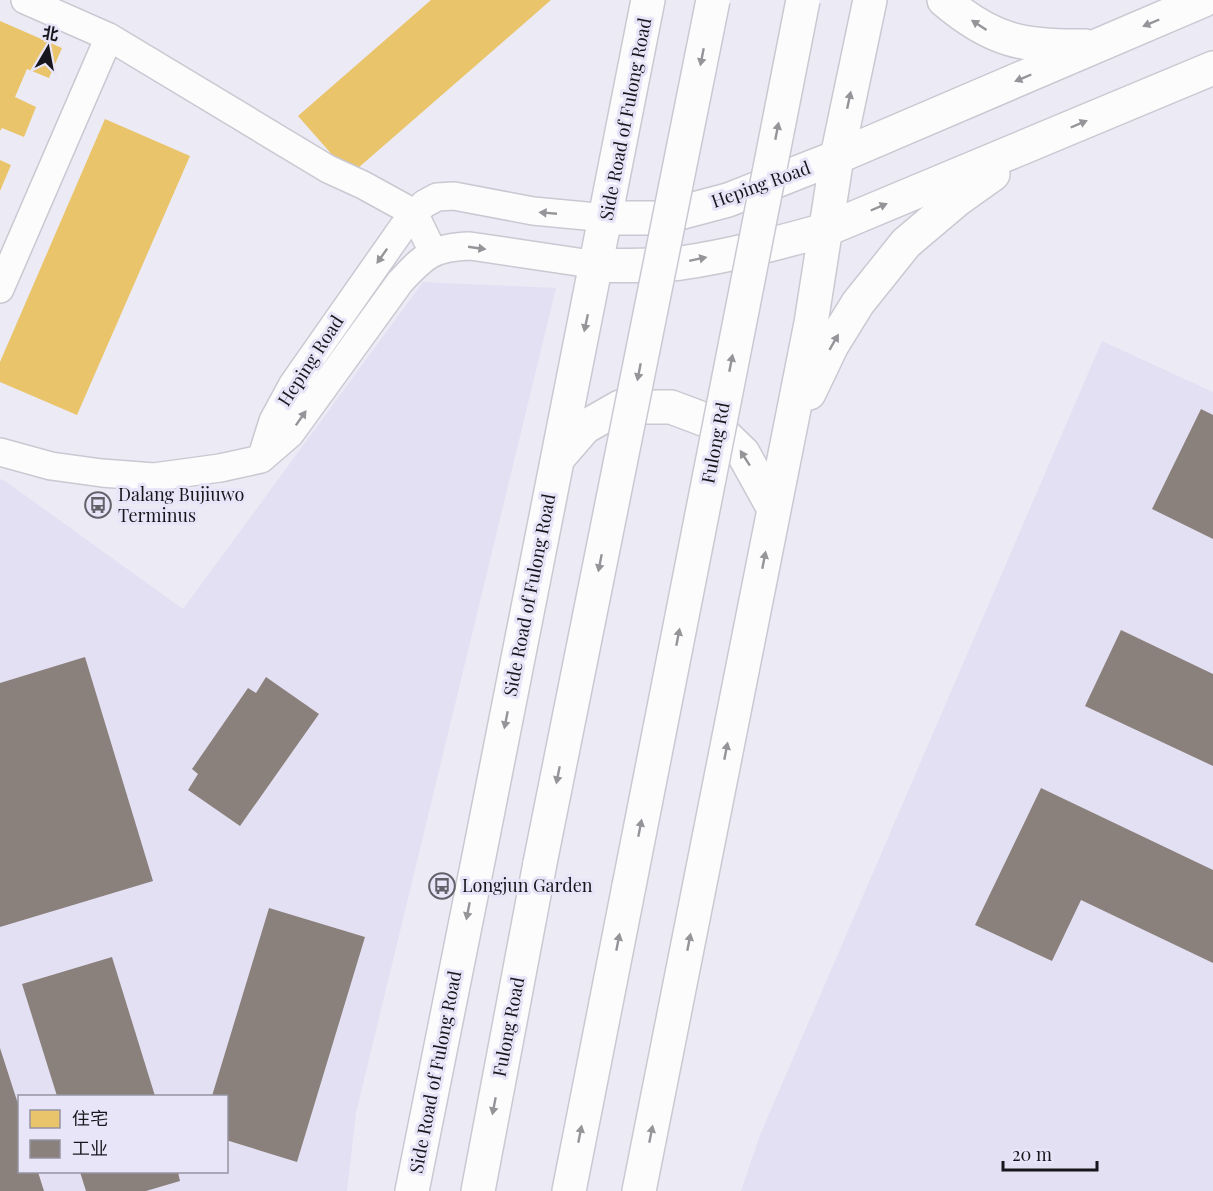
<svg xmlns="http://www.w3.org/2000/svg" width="1213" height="1191" font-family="'Playfair Display','Noto Sans SC',serif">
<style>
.built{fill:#e4e0f3;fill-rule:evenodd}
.homes{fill:#e9c46a}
.industry{fill:#8a817c}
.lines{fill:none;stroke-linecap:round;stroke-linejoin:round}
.street-casing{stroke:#cac8d1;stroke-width:30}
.primary-casing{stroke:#cac8d1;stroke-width:36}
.highway-casing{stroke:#cac8d1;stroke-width:36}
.street{stroke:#fcfcfd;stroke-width:27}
.primary{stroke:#fcfcfd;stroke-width:33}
.highway{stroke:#fcfcfd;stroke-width:33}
.highway-bridge-casing{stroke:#cac8d1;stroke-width:36;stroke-linecap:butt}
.highway-bridge{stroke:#fcfcfd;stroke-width:33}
.oneway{fill:#959498}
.labels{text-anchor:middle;stroke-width:6;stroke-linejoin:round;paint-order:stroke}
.street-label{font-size:18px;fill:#18161d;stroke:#e9e5f9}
.poi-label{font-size:18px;fill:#18161d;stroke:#e9e5f9;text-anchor:start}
</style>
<rect width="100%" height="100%" fill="#eceaf4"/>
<!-- built -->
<path class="built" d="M 423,282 L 556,288 L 356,1113 L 347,1191 L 0,1191 L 0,479 L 5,481 L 183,609 ZM 20,1096 L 226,1096 L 226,1172 L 20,1172 Z
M 1102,341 L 1213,392 L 1213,1191 L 741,1191 L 760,1135 Z"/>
<!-- homes -->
<path class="homes" d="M 431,0 L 551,0 L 350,175 L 298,116 Z
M 0,21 L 62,48 L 49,78 L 27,69 L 15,97 L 36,107 L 24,137 L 2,128 L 0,131 Z
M 105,119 L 190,156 L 77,415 L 0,382 L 0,362 Z
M 0,160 L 11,165 L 0,191 Z"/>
<!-- industry -->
<path class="industry" d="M 1201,409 L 1213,415 L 1213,539 L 1152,509 Z
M 1121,630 L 1213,674 L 1213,766 L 1085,706 Z
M 85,657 L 153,881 L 0,927 L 0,683 Z
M 266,677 L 319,714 L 240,826 L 188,790 L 198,774 L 192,769 L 248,688 L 256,693 Z
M 1041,788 L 1213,870 L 1213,963 L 1081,900 L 1052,961 L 975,925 Z
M 269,908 L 365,937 L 297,1162 L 226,1140 L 226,1096 L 212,1096 Z
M 112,957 L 155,1096 L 57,1096 L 22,984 Z
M 0,1048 L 20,1110 L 20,1172 L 38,1172 L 44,1191 L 0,1191 Z
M 80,1172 L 178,1172 L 180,1181 L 146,1191 L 86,1191 Z"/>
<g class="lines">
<!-- street casing -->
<g class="street-casing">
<path id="street" d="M 25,0 L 109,37 L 328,169 L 363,185 L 414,213 L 433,252
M 0,289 L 109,37
M 0,452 L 51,466 L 102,473 L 154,477 L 220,468 L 261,459 L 290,434 L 400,282 C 424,256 433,247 470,246 L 598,265
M 261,459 L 273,421 L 293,384 L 403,227 L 424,204 L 437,197 L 454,196 L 533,211 L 607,218"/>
</g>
<!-- primary casing -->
<g class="primary-casing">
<path id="primary" d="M 944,0 C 992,41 1023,47 1085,46
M 607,218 L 660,218 L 728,200 L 837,157 L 1204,0
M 598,265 C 625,266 653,266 681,263 C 730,256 778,243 825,230 L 1213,68
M 809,393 L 832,345 L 858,303 L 906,243 L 958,199 L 993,174
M 558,458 L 585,427 L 620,407 L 671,407 L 711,422 L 743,453 L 774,509
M 412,1191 C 491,794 572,397 648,0
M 639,1191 L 811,323 L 837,157 L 870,0"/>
</g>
<!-- highway casing -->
<g class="highway-casing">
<path id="highway" d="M 478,1191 L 540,863
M 569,1191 L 629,886"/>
</g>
<!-- street -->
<use href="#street" class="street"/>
<!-- primary -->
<use href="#primary" class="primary"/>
<!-- highway -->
<use href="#highway" class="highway"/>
<!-- highway-bridge casing -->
<g class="highway-bridge-casing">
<path id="highway-bridge" d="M 540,863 L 713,0
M 629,886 L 803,0"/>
</g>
<!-- highway-bridge -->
<use href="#highway-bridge" class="highway-bridge"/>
</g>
<!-- one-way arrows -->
<defs><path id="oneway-solid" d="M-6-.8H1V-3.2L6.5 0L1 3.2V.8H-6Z" transform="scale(1.5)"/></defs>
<g class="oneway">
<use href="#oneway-solid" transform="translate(1151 23) rotate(157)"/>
<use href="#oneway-solid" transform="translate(979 25) rotate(-147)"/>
<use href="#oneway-solid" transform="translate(702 57) rotate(101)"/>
<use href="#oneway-solid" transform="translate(1023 78) rotate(157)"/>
<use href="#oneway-solid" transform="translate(849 100) rotate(-78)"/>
<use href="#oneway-solid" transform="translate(1079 124) rotate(-23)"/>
<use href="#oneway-solid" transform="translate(777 131) rotate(-79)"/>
<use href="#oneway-solid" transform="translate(879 207) rotate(-23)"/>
<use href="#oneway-solid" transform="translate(548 213) rotate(-175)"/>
<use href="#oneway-solid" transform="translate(477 248) rotate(8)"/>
<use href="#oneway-solid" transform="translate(382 256) rotate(125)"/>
<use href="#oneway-solid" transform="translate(698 259) rotate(-12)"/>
<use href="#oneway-solid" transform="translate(586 323) rotate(102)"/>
<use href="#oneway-solid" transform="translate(834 342) rotate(-60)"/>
<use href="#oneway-solid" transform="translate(731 363) rotate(-79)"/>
<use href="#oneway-solid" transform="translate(639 372) rotate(101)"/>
<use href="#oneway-solid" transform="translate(301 418) rotate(-55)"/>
<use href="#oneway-solid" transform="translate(745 458) rotate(-123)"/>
<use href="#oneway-solid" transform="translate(764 560) rotate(-79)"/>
<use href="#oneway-solid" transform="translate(600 563) rotate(101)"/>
<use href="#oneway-solid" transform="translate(678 637) rotate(-79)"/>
<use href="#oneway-solid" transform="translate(506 720) rotate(101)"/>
<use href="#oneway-solid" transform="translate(726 751) rotate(-79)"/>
<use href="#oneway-solid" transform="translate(558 775) rotate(101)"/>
<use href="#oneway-solid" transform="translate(640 828) rotate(-79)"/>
<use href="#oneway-solid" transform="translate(468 911) rotate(101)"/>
<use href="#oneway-solid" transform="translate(618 942) rotate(-79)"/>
<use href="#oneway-solid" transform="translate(689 942) rotate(-79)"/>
<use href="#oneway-solid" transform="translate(494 1106) rotate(101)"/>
<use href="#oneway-solid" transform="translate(580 1134) rotate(-79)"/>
<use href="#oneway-solid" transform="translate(651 1134) rotate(-79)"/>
</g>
<!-- icons -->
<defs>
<g id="bus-ring" transform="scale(1.35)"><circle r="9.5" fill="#e9e5f9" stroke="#626068" stroke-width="1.5"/><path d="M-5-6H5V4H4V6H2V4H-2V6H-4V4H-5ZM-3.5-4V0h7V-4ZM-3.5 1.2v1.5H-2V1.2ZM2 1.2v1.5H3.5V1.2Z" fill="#626068"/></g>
</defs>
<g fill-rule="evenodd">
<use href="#bus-ring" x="98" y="505"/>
<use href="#bus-ring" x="442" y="886"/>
</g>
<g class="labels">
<!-- street labels -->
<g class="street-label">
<text transform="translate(626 119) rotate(-79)" y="6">Side Road of Fulong Road</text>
<text transform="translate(761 185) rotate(-20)" y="6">Heping Road</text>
<text transform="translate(311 361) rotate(-57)" y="6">Heping Road</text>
<text transform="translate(716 443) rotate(-79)" y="6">Fulong Rd</text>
<text transform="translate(530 595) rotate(-79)" y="6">Side Road of Fulong Road</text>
<text transform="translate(509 1027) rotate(-79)" y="6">Fulong Road</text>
<text transform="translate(436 1072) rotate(-79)" y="6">Side Road of Fulong Road</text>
</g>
<!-- poi labels -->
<g class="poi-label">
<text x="118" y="501">Dalang Bujiuwo<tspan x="118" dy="21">Terminus</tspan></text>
<text x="462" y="892">Longjun Garden</text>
</g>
</g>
<!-- legend -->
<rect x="18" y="1095" width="210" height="78" fill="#e9e5f9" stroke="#9592a1" stroke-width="1.5"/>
<rect x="30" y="1110" width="30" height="18" fill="#e9c46a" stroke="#9592a1" stroke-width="1.5"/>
<text x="72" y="1125" font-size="18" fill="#18161d">住宅</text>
<rect x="30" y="1140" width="30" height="18" fill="#8a817c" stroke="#9592a1" stroke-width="1.5"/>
<text x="72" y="1155" font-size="18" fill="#18161d">工业</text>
<!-- north arrow -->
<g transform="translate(48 48) rotate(10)" stroke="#e9e5f9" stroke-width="4.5" paint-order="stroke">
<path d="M0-4.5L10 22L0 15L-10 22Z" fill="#18161d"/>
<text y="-9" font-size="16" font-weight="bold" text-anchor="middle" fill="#18161d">北</text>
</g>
<!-- scale -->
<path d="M1003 1161v9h94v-9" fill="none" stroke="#18161d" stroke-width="3"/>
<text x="1012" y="1161" font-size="18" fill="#18161d" stroke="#e9e5f9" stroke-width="4.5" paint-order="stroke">20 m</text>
</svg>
